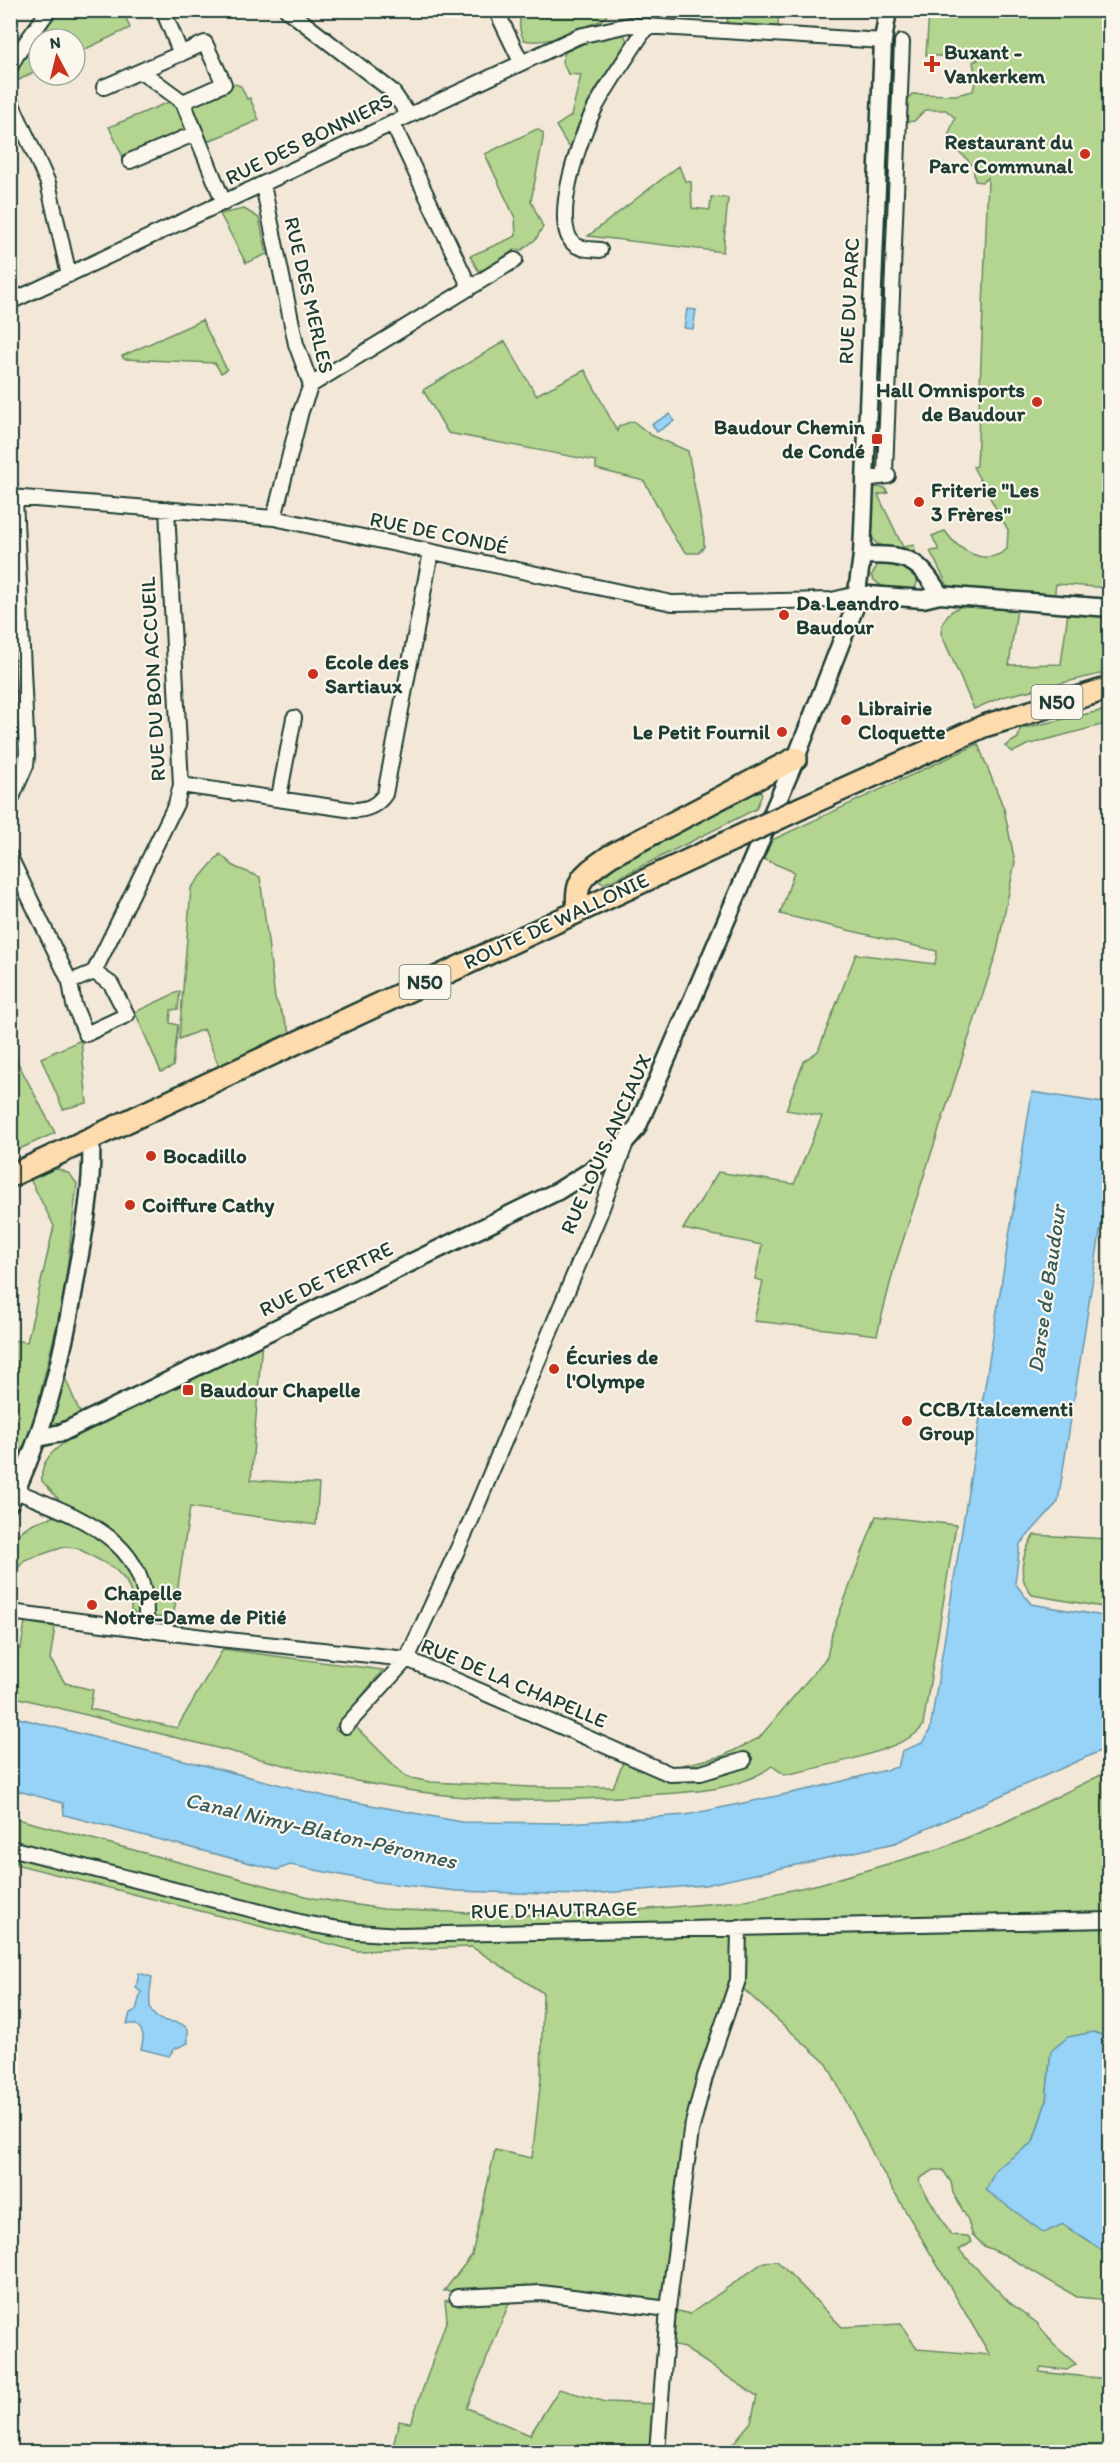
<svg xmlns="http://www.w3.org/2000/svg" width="1120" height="2463" font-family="Itim,sans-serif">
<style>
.green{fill:#b3d58f;stroke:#698962;stroke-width:1.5}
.water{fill:#97d2f7;stroke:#6796a9;stroke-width:1.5}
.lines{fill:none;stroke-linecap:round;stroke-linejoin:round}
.minor-casing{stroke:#1f3d34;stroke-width:18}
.tertiary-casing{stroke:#1f3d34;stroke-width:21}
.primary-casing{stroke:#1f3d34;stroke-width:26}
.minor{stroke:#fbf7ec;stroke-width:14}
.tertiary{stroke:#fbf7ec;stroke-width:16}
.primary{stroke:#fedbac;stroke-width:21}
.primary-bridge-casing{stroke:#1f3d34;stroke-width:26;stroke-linecap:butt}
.primary-bridge{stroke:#fedbac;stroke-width:21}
.poi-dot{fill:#c8321e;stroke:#fbf7ec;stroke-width:2}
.labels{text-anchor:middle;stroke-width:4.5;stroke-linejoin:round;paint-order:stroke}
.shield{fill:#fbf7ec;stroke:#61756b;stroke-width:1.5}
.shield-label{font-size:20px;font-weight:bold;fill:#1f3d34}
.poi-label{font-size:21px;font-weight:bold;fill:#1f3d34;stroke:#fbf7ec;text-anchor:start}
.street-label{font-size:21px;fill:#1f3d34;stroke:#fbf7ec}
.water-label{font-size:22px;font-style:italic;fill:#375b5b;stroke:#fbf7ec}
</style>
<rect width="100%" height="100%" fill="#f3e8d7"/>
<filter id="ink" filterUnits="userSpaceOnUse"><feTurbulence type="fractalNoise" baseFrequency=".0167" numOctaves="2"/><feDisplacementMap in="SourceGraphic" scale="12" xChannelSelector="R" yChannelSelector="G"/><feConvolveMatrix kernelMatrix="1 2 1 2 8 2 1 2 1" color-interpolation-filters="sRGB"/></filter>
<g filter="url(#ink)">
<!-- green -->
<path class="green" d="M 53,11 L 123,11 L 130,28 L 75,54 L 75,39 L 39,39 L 39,70 L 11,84 L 18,58 Z
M 522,11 L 523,10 L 607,11 L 606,17 L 600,21 C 577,30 549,46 524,40 C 518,29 519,22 522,11 Z
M 728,11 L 779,11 L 778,27 L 727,24 Z
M 1109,11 L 1109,588 L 1056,584 L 1054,599 L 949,588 L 930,551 L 939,550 L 932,536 L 945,531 C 958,550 985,568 1007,549 L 1008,530 L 973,467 L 977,466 L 988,178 L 982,182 L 975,181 L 973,166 L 964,156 L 947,144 L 947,139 L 955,118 L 946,110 L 925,110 L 914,121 L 907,122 L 907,101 L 912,94 L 956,95 L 973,91 L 976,78 L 973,62 L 980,59 L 926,55 L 929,12 Z
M 623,33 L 630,46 L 576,144 L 568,146 L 556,126 L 571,116 L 581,75 L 568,74 L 562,61 L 565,52 L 600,36 Z
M 235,84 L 241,86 L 247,99 L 250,98 L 259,120 L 206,142 L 192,106 L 193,102 Z
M 171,101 L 177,104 L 186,131 L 124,159 L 109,127 Z
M 537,129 L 543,133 L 543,139 L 531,201 L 543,227 L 536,239 L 522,250 L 516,249 L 484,270 L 478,270 L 470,256 L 516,236 L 515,218 L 485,154 Z
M 679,166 L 685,181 L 691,182 L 692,208 L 710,210 L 711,197 L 728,198 L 723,252 L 588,236 Z
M 244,209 L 259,218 L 267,254 L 246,263 L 220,214 Z
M 202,320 L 227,370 L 221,373 L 215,363 L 124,359 L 122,356 Z
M 505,341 L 536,395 L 585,370 L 617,431 L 619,426 L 633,421 L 651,435 L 688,451 L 704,538 L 704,547 L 698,553 L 687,553 L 677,542 L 644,481 L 596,469 L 596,461 L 448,433 L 423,390 Z
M 876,487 L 885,488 L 888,493 L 878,495 L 903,547 L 914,545 L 916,555 L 877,544 L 871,537 L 871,490 Z
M 883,561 L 893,561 L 916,573 C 918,582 918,587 910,592 C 894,590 880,590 871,576 L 878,564 Z
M 962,606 L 1017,609 L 1009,665 L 1061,664 L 1068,612 L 1109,614 L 1109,672 L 1002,697 L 974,709 L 941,633 C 942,618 949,611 962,606 Z
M 1109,709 L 1109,723 L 1027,745 L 1013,752 L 1005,746 L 1018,738 L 1020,729 Z
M 978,744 L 1004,809 L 1015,862 L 997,951 L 894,1268 L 877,1335 L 754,1321 L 763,1281 L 755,1279 L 762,1245 L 683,1229 L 718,1172 L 794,1184 L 822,1116 L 786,1110 L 804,1061 L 818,1051 L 856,954 L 935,964 L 937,951 L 780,914 L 794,872 L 764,859 L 772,840 Z
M 758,786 L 762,794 L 756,809 L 622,876 L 603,884 L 597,880 L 598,873 Z
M 220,854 L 235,867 L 260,877 L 275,998 L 292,1036 L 220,1069 L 204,1029 L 179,1039 L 191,888 Z
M 180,991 L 178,1009 L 171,1010 L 170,1023 L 178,1025 L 173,1067 L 161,1072 L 135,1012 Z
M 81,1040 L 87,1103 L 63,1109 L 41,1058 Z
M 10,1048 L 55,1133 L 15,1151 L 10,1143 Z
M 58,1169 L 70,1174 L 77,1184 L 64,1295 L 32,1428 L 11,1472 L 11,1340 L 27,1342 L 54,1226 L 30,1179 L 46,1170 Z
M 262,1341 L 251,1480 L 319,1484 L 316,1525 L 190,1507 L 173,1619 L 137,1615 L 131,1610 L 131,1593 L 126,1581 L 114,1568 L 77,1548 L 64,1547 L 25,1560 L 18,1568 L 15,1613 L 11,1612 L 11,1542 C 33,1515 49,1520 78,1511 L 61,1502 L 42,1481 C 39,1459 58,1447 73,1436 Z
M 63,1373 L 81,1415 L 57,1426 L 50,1424 Z
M 876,1516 L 956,1525 L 923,1725 C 913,1749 812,1769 785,1775 L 772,1766 C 738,1792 688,1792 646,1795 C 586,1800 525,1803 465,1797 C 383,1790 302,1770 221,1749 C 151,1732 81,1714 11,1696 L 10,1655 L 21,1648 L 25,1622 L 55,1627 L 50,1659 L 65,1683 L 93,1690 L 90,1709 L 177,1728 L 223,1649 L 383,1670 L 335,1729 L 344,1734 L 353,1724 L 406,1777 L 431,1782 L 533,1787 L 613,1787 L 625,1758 L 669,1776 L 674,1767 L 723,1756 L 759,1738 L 827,1657 L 832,1633 Z
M 1034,1535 L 1109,1539 L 1109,1608 L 1032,1595 C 1016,1577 1022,1554 1034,1535 Z
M 1109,1771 L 1109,2038 C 1086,2029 1070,2036 1051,2051 L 1046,2102 L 1033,2142 L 997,2169 L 1062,2224 L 1109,2255 L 1109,2300 L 1077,2297 L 1005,2255 L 984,2246 L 972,2234 L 968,2220 L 953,2193 L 951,2182 L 943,2170 L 934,2170 L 920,2178 L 919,2182 L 951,2235 L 968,2236 L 972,2242 L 959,2250 L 1009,2302 L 1037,2323 L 1054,2345 L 1076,2364 L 1067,2370 L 1041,2367 L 1039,2372 L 1109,2379 L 1109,2452 L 726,2452 L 751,2422 L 757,2396 L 684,2348 L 671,2345 L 674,2310 L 690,2314 L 764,2262 L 777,2261 L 842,2327 L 901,2324 L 917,2349 L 990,2355 L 878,2164 L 827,2064 L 742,1988 L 745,1979 L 732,1974 L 693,2097 L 665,2303 L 528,2286 L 444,2291 L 472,2255 L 495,2150 L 532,2158 L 541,2078 L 543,1993 L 472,1947 L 357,1951 L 11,1863 L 10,1817 L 313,1898 L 383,1909 L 518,1915 L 590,1914 L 741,1901 L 819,1884 L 939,1849 L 1003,1823 Z
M 512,2296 L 467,2408 L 530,2435 L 559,2389 L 606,2402 L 656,2404 L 653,2452 L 414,2452 L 393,2447 L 399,2421 L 410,2423 L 412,2420 L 447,2319 L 445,2301 Z"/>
<!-- water -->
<path class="water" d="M 687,309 L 696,310 L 693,329 L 684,328 Z
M 670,414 L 674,421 L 657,432 L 652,424 Z
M 1032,1092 L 1109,1104 L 1109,1175 L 1058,1502 L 1020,1544 L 1015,1583 L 1031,1604 L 1109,1617 L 1109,1747 L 895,1843 L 705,1885 L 578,1895 L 457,1891 L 376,1882 L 290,1865 L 277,1870 L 64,1815 L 63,1803 L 11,1789 L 11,1716 L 328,1797 L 462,1822 L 567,1823 L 686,1815 L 815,1788 L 898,1767 L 902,1751 L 922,1743 L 930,1730 Z
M 139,1973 L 152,1977 C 150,1993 143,2018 167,2021 C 177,2023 181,2021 188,2030 L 188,2043 L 174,2049 L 169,2056 L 141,2049 C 144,2038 145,2031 135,2024 L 127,2024 L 130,2013 L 136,2010 L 141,1992 L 136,1988 Z
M 1094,2032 L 1109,2038 L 1109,2255 L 1063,2224 L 1044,2233 L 986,2190 L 996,2169 L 1033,2142 L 1046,2102 L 1051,2051 L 1068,2037 Z"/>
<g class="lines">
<!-- minor casing -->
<g class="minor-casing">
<path id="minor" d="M 163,10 L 181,54
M 287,10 L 392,91 L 408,114
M 496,10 L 521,62
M 10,68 L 16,56 L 49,10
M 141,71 L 183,102
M 104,87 L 205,43 L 224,84 L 183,102 L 224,203
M 10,100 L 48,183 L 69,275
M 392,122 L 470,288
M 130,161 L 196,133
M 263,185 L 296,344 L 311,385 L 301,411 L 274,518
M 600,250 C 592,249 581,250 574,244 C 549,222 582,133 595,108 C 610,80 630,53 647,26
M 10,302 L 579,36 L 629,25 L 883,41
M 311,385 L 515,260
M 864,479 L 888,476 L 885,472 L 902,42
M 10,497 L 274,518 L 672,603 L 832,600 L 857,594
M 181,785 L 353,810 C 367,810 377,806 385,794 L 431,552
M 279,797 L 294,718
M 10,802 L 26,765 L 27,756 L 15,499
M 10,857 L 70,982 L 94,972
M 94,972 L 176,804 L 181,785 L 167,509
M 70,982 L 74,1005 L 86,1034 L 127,1015 L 111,984 L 94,972
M 16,1491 C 83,1519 156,1542 145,1630
M 10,1612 L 219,1639 L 407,1659 L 670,1774 L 701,1773 L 744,1760
M 346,1726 L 407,1659 L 472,1518 L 600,1213 L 625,1145
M 10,1848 L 308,1924 L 357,1932 L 399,1935 L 1110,1920
M 457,2297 L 541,2293 L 668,2309
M 657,2452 L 668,2309 L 691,2131 L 705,2077 L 738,1980 L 739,1927"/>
</g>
<!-- tertiary casing -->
<g class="tertiary-casing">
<path id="tertiary" d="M 862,555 C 905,555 917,556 940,595
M 857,594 L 923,599 L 940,595 L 1110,608
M 38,1438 L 61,1433 L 558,1191 L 611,1158 L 637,1128 L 796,758 L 855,607 L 862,555 L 883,41 L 888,10
M 10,1503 C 47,1428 65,1347 78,1265 C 86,1222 93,1181 91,1138"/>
</g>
<!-- primary casing -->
<g class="primary-casing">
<path id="primary" d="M 803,807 L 984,726 L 1110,688
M 578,911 C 574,878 585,874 610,856 L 796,758
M 10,1176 L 732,840"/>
</g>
<!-- minor -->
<use href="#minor" class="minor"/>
<!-- tertiary -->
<use href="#tertiary" class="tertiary"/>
<!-- primary -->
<use href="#primary" class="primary"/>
<!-- primary-bridge casing -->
<g class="primary-bridge-casing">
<path id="primary-bridge" d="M 732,840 L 803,807"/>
</g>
<!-- primary-bridge -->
<use href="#primary-bridge" class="primary-bridge"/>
</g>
</g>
<!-- markers -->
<g class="poi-dot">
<path d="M929 55h6v6h6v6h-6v6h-6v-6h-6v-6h6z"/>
<circle cx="1085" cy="154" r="6"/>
<circle cx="1037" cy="402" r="6"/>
<rect x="871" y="433" width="12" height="12" rx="3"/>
<circle cx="919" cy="502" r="6"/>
<circle cx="784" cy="615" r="6"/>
<circle cx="313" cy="674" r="6"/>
<circle cx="846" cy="720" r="6"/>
<circle cx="782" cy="732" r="6"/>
<circle cx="151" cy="1156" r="6"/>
<circle cx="130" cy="1205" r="6"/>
<circle cx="554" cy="1369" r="6"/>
<rect x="182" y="1384" width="12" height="12" rx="3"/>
<circle cx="907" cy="1421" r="6"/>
<circle cx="92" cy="1605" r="6"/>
</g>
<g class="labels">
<!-- shield labels -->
<g class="shield">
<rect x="1031.5" y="685" width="51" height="34" rx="4.5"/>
<rect x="399.5" y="965" width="51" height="34" rx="4.5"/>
</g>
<g class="shield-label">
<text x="1057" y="709">N50</text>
<text x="425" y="989">N50</text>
</g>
<!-- poi labels -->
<g class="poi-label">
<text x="944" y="59">Buxant -<tspan x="944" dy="24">Vankerkem</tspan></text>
<text x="1073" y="149" text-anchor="end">Restaurant du<tspan x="1073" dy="24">Parc Communal</tspan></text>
<text x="1025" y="397" text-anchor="end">Hall Omnisports<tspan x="1025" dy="24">de Baudour</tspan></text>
<text x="865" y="434" text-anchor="end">Baudour Chemin<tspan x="865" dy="24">de Condé</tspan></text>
<text x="931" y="497">Friterie "Les<tspan x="931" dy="24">3 Frères"</tspan></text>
<text x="796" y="610">Da Leandro<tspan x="796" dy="24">Baudour</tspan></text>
<text x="325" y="669">Ecole des<tspan x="325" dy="24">Sartiaux</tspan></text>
<text x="858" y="715">Librairie<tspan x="858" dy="24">Cloquette</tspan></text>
<text x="770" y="739" text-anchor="end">Le Petit Fournil</text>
<text x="163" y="1163">Bocadillo</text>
<text x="142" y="1212">Coiffure Cathy</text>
<text x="566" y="1364">Écuries de<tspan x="566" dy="24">l'Olympe</tspan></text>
<text x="200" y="1397">Baudour Chapelle</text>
<text x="919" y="1416">CCB/Italcementi<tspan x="919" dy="24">Group</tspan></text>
<text x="104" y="1600">Chapelle<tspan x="104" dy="24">Notre-Dame de Pitié</tspan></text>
</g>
<!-- street labels -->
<g class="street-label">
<text transform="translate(309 139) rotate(-26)" y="7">RUE DES BONNIERS</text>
<text transform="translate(309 295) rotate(77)" y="7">RUE DES MERLES</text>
<text transform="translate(849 301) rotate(-87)" y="7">RUE DU PARC</text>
<text transform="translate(439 533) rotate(12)" y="7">RUE DE CONDÉ</text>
<text transform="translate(153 679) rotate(-93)" y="7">RUE DU BON ACCUEIL</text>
<text transform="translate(556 921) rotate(-25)" y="7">ROUTE DE WALLONIE</text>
<text transform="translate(606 1144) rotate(-66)" y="7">RUE LOUIS ANCIAUX</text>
<text transform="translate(326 1279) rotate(-26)" y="7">RUE DE TERTRE</text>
<text transform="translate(514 1683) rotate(23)" y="7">RUE DE LA CHAPELLE</text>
<text transform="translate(554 1910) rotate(-1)" y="7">RUE D'HAUTRAGE</text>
</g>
<!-- water labels -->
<g class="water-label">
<text transform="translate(1046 1289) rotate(-82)" y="8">Darse de Baudour</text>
<text transform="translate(321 1830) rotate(13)" y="8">Canal Nimy-Blaton-Péronnes</text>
</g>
</g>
<!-- margin -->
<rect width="1120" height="2463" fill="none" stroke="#fbf7ec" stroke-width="36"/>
<rect x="18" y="18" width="1084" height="2427" fill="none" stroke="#1f3d34" stroke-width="2" filter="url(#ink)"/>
<!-- north arrow -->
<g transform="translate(57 57) rotate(353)"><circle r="28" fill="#fbf7ec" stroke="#a3ada2" stroke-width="1.5"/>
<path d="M0-4.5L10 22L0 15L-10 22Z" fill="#c8321e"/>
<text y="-9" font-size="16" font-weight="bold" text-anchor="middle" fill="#1f3d34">N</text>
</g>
</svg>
